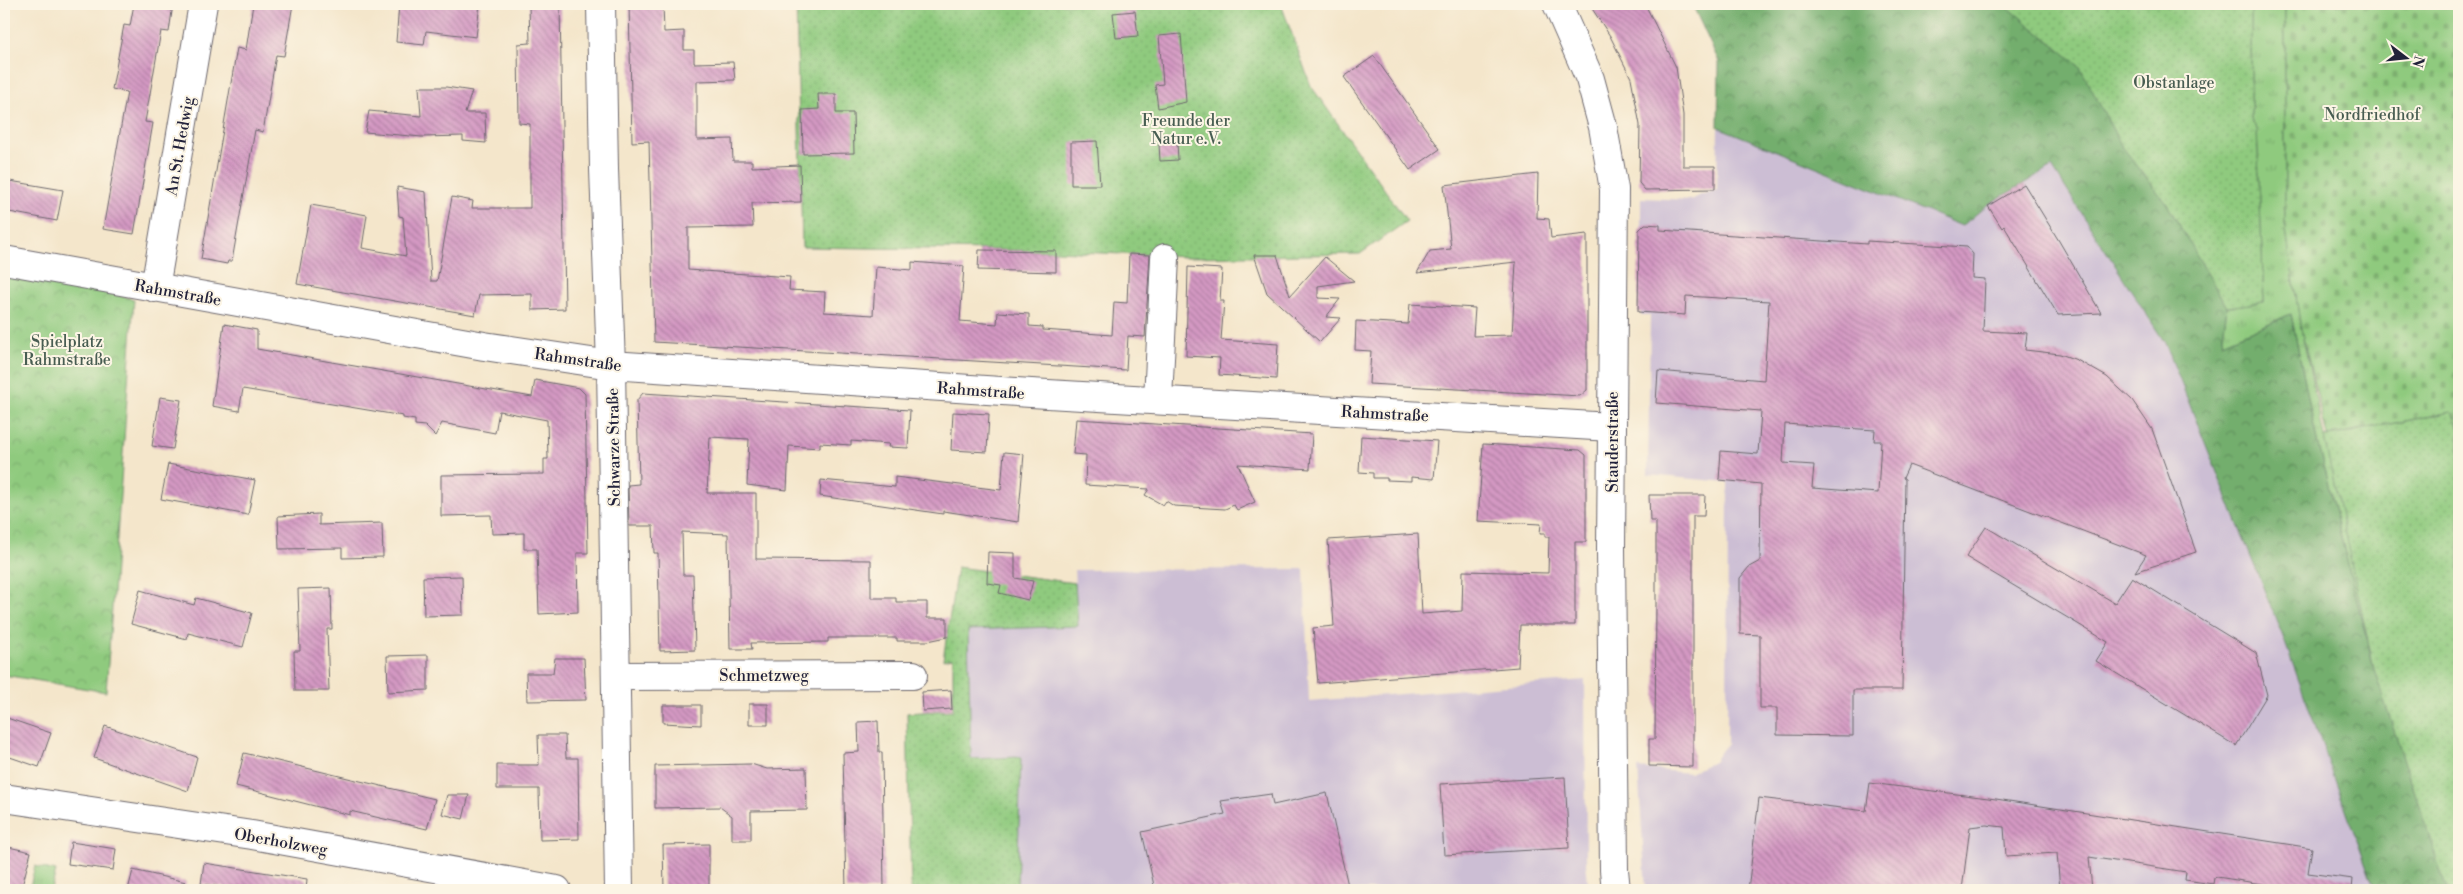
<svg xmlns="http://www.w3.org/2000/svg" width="2463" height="894" font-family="'Libre Bodoni',serif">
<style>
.industrial{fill:#ccbed4}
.grass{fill:url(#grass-tufts);stroke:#58765c}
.forest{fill:url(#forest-crowns);stroke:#4a6854}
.cemetery{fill:url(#cemetery-stones);stroke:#58765c}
.park{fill:url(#park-crowns);stroke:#58765c}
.garden{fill:url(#garden-dots);stroke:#58765c}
.building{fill:url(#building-back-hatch);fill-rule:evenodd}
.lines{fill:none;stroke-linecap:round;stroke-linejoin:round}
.minor-casing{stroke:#6c676d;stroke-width:30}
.major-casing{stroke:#6c676d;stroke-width:30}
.minor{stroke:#fff;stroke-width:28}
.major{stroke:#fff;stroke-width:28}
.labels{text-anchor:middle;stroke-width:4;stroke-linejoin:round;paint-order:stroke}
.park-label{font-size:16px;fill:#485d52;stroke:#fcf5e5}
.street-label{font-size:16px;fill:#22223b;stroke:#fcf5e5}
</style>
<defs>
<pattern id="grass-tufts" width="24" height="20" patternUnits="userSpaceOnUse" patternTransform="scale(1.25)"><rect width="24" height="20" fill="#8fca7e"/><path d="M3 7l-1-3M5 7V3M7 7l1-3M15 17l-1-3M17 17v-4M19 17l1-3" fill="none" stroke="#7bad6e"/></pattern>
<pattern id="forest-crowns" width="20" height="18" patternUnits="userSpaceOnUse" patternTransform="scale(1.25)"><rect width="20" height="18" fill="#73ae6d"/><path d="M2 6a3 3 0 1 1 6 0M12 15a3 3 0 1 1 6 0" fill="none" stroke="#5e8d5b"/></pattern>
<pattern id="cemetery-stones" width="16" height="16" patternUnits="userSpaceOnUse" patternTransform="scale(1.25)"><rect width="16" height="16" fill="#8fca7e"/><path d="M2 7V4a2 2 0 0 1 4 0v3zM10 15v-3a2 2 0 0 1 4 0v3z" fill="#7bad6e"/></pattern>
<pattern id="park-crowns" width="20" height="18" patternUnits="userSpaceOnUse" patternTransform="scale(1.25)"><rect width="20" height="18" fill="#8fca7e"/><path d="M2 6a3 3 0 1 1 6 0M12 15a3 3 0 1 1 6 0" fill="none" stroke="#7bad6e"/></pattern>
<pattern id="garden-dots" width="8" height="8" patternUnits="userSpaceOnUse" patternTransform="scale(1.25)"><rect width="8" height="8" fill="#8fca7e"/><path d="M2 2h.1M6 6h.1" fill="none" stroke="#7bad6e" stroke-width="1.8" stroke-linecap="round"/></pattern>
<pattern id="building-back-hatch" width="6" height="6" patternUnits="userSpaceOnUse" patternTransform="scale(1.25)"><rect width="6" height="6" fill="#d499c3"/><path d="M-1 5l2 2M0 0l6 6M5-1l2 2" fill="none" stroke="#ac7ca0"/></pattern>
</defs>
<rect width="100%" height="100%" fill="#fcf5e5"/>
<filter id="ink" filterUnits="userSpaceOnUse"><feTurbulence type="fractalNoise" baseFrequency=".02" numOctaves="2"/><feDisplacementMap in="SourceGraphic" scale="10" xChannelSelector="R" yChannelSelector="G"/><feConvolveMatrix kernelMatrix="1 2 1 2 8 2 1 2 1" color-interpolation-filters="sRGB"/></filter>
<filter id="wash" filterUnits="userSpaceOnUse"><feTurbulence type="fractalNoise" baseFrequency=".0096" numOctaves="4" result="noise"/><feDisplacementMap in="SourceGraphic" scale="20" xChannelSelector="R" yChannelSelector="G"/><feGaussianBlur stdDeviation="1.12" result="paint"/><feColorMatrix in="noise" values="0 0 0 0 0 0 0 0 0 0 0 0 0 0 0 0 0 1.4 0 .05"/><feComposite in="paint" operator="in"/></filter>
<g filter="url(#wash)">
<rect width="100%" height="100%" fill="#f4e6cb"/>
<!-- industrial -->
<path class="industrial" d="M 1718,127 L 1962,226 L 1987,205 L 2052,167 L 2165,343 L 2283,637 L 2375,890 L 1646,890 L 1638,768 L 1690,773 L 1714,761 L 1727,743 L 1728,482 L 1648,475 L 1650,315 L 1641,315 L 1641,198 L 1692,200 L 1700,195 L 1717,190 Z
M 1304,569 L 1309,701 L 1585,680 L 1586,863 L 1589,890 L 1017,890 L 1021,757 L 971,759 L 968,630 L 1078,626 L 1074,570 Z"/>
<!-- grass -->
<path class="grass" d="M 2251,4 L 2285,4 L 2285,224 L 2301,329 L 2375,673 L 2316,437 L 2291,314 L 2222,343 L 2227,307 L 2264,302 L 2257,129 L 2251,120 Z
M 35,866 L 56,871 L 51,890 L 29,890 Z"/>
<!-- forest -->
<path class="forest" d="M 1692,4 L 2004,4 L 2079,65 L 2121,145 L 2167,204 L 2227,307 L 2222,343 L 2291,314 L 2316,437 L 2375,673 L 2447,890 L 2375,890 L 2283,637 L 2165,343 L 2052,167 L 1987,205 L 1962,226 L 1718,127 L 1719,62 Z"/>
<!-- cemetery -->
<path class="cemetery" d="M 2285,4 L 2459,4 L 2459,429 L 2452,412 L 2327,436 L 2301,329 L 2285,224 Z"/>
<!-- park -->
<path class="park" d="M 4,269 L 134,299 L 106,692 L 4,675 Z"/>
<!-- garden -->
<path class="garden" d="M 796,4 L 1281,4 L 1311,86 L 1407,221 L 1360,254 L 1188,257 L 1056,251 L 802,247 Z
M 2004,4 L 2251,4 L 2251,120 L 2257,129 L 2264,302 L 2227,307 L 2167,204 L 2121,145 L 2079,65 Z
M 2452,412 L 2459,429 L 2459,890 L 2447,890 L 2375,673 L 2324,437 Z
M 957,567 L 1075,583 L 1078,626 L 968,630 L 971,759 L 1021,757 L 1017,890 L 911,890 L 907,713 L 953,710 L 953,658 L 943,660 Z"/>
<g id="blocks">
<!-- building -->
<path class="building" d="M 134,4 L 173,4 L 169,32 L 161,31 L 145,122 L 153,123 L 134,234 L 103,229 L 127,92 L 112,89 L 124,25 L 130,26 Z
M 253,4 L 293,4 L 284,56 L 276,55 L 263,132 L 255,130 L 232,261 L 228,261 L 227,264 L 201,259 L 237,48 L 246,50 Z
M 399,4 L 480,4 L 476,37 L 426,31 L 424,45 L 396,42 Z
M 560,4 L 565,309 L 532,310 L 532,294 L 479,295 L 475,315 L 297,284 L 311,205 L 367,215 L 362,248 L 406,256 L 403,217 L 399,216 L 397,187 L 426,192 L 431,281 L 437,281 L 452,197 L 473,201 L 472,208 L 530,208 L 530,124 L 519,123 L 518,44 L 530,43 L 529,5 Z
M 629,4 L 663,4 L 664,32 L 684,31 L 684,50 L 694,50 L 694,63 L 733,62 L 735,80 L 697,81 L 697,140 L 732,139 L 733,161 L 752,161 L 752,167 L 800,165 L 801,202 L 752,203 L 753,227 L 688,228 L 688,270 L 790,277 L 789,290 L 825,292 L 824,312 L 873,315 L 876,267 L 912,270 L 912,262 L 964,266 L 960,321 L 997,324 L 998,312 L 1029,314 L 1029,326 L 1043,327 L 1043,330 L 1112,335 L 1114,302 L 1127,303 L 1129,254 L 1150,255 L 1145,337 L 1128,336 L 1126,370 L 654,342 L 649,141 L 632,142 Z
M 1589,4 L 1645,4 L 1676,67 L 1683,115 L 1683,166 L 1715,166 L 1715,189 L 1645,190 L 1639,183 L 1640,125 L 1631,78 L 1610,36 Z
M 1135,11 L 1138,36 L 1116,38 L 1113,13 Z
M 1181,34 L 1186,102 L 1158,108 L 1155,85 L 1163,84 L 1159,36 Z
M 1374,56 L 1440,149 L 1410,170 L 1344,77 Z
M 419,87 L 446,87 L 472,91 L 465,113 L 485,113 L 486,143 L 463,141 L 463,136 L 422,137 L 365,132 L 369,111 L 421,116 Z
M 818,94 L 836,94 L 836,113 L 853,113 L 854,153 L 803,154 L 802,110 L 819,109 Z
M 1097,141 L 1100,185 L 1071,185 L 1071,142 Z
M 1177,142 L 1178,160 L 1160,161 L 1159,144 Z
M 1538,174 L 1537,218 L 1549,219 L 1551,238 L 1587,234 L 1587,390 L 1580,396 L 1369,384 L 1371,351 L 1355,350 L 1356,321 L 1408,324 L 1410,304 L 1475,308 L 1473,336 L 1512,335 L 1516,262 L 1417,273 L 1430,251 L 1451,249 L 1444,185 Z
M 4,180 L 63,190 L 57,221 L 4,211 Z
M 2024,184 L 2059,241 L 2101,313 L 2058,315 L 2004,226 L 2002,228 L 1988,206 Z
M 1645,224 L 1660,225 L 1660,230 L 1867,244 L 1867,241 L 1967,247 L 1973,254 L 1972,278 L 1985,279 L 1983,331 L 2027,333 L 2025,350 L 2060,354 L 2077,360 L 2107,377 L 2132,400 L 2152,429 L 2196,552 L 2135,572 L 2146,555 L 1909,465 L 1903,478 L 1905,479 L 1902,690 L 1853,690 L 1853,736 L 1777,735 L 1777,708 L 1760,708 L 1760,635 L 1740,634 L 1740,578 L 1749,567 L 1760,561 L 1761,484 L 1719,480 L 1721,451 L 1758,454 L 1761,411 L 1656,403 L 1658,371 L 1764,380 L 1769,301 L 1686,296 L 1685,315 L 1638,312 L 1639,230 ZM 1785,424 L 1875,430 L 1874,441 L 1881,441 L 1878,493 L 1812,488 L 1814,465 L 1783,463 Z
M 979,250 L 1056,251 L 1056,272 L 978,270 Z
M 1254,255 L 1277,255 L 1290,296 L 1325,257 L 1354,281 L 1318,286 L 1318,298 L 1340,299 L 1326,317 L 1341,318 L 1320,342 L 1267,293 Z
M 1188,267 L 1222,269 L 1220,301 L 1224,301 L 1221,340 L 1278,344 L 1276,379 L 1219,375 L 1220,358 L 1186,356 Z
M 224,324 L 257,330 L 257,349 L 532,397 L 535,380 L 579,388 L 585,394 L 588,553 L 577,553 L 578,612 L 539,614 L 537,549 L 524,549 L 524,533 L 492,534 L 491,515 L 441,516 L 441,475 L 544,474 L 544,459 L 548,459 L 547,420 L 499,411 L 495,433 L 442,423 L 435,436 L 425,426 L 415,425 L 415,420 L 403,418 L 403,416 L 243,389 L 239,411 L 212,406 Z
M 643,393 L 910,410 L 908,448 L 888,447 L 889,444 L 851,441 L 851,445 L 820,443 L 820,448 L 789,446 L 787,490 L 747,485 L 749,439 L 710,437 L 707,493 L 756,493 L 756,559 L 871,560 L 871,598 L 896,598 L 896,602 L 927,602 L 927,618 L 947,618 L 947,637 L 928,641 L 897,641 L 897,638 L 828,638 L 828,642 L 751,643 L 752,649 L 730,649 L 728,534 L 682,532 L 683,575 L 693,575 L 695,650 L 660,651 L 658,553 L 654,553 L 653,526 L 629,526 L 628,485 L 639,484 L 637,400 Z
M 160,397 L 181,400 L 173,449 L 152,446 Z
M 953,412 L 989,414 L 987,452 L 951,450 Z
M 1076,419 L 1312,434 L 1310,469 L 1238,464 L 1255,502 L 1237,510 L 1234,505 L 1225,509 L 1174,506 L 1166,501 L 1163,505 L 1145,495 L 1149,489 L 1085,485 L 1086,455 L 1073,454 Z
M 1361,436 L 1437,441 L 1434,479 L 1411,477 L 1411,481 L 1387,480 L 1387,478 L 1373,478 L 1373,473 L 1359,472 Z
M 1483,444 L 1580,450 L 1586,455 L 1586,542 L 1575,542 L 1575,625 L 1520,625 L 1518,667 L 1318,683 L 1313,628 L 1334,626 L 1328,540 L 1418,534 L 1422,614 L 1462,611 L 1463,571 L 1548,573 L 1549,537 L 1545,537 L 1545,533 L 1540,533 L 1541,524 L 1478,521 Z
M 1004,452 L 1024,454 L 1018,522 L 943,511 L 943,514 L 820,496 L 821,480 L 895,487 L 895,477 L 1001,490 Z
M 168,464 L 255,480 L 248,515 L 161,499 Z
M 1649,495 L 1705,495 L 1704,516 L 1693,516 L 1693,767 L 1649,766 L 1649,739 L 1655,739 L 1656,602 L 1656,521 L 1650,521 Z
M 319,514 L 319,525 L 382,523 L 383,557 L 342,558 L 342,548 L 279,549 L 278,516 Z
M 1986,527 L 2115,603 L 2132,577 L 2256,653 L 2267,695 L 2236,746 L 2096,661 L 2108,642 L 1966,557 Z
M 988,552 L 1015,553 L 1015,578 L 1033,581 L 1028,600 L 999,593 L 1001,585 L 987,583 Z
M 462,576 L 463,615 L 424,616 L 423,577 Z
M 331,588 L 332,629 L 327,629 L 329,691 L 295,691 L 294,651 L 300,651 L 298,589 Z
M 140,590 L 194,605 L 196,598 L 252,613 L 243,647 L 188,633 L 187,639 L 131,624 Z
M 428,655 L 428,690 L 388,692 L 387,656 Z
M 555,658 L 584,658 L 586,700 L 527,701 L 526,673 L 553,673 Z
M 951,690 L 952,709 L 923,711 L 922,692 Z
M 749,704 L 768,704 L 768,725 L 749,725 Z
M 663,705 L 701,705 L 701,725 L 663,723 Z
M 4,717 L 51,733 L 39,767 L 4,755 Z
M 878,721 L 879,752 L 882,752 L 884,890 L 846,890 L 843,753 L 859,752 L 858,722 Z
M 105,726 L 197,757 L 188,791 L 94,758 Z
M 538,735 L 565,735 L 566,758 L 578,758 L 579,839 L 540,840 L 539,789 L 497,789 L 497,765 L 539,765 Z
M 244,753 L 435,799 L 427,829 L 350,811 L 350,815 L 236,786 Z
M 751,764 L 767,769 L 806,768 L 807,810 L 751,811 L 751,840 L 732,840 L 732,816 L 720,807 L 655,808 L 655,766 Z
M 1565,777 L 1569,848 L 1444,855 L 1440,784 Z
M 1870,783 L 1996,799 L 2312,848 L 2308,873 L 2353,879 L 2352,890 L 2301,890 L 2217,877 L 2214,878 L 2213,884 L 2185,880 L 2186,872 L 2089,857 L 2092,890 L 2060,890 L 2057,853 L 2006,856 L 2004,827 L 1986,825 L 1970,827 L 1962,890 L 1748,890 L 1759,798 L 1866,811 Z
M 1327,793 L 1349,890 L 1155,890 L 1142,832 L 1225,814 L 1221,801 L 1271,794 L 1273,805 Z
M 447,795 L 469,795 L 463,819 L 442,814 Z
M 71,842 L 116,849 L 113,870 L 68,864 Z
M 709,844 L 709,890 L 664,890 L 663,845 Z
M 4,846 L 31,852 L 21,890 L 4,890 Z
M 204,863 L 307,879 L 306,890 L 241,890 L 201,884 Z
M 133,870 L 186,882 L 185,890 L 128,890 Z"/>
</g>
</g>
<g filter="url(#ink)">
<use href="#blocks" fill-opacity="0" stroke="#6c676d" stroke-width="1"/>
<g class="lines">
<!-- minor casing -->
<g class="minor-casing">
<path id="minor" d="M 601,4 L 604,169 L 611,365 L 619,890
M 4,260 L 484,346 L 611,365 L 1031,393 L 1611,427
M 155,288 L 203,4
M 1158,399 L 1165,258
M 616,676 L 913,675
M 4,798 L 252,835 L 557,890"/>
</g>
<!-- major casing -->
<g class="major-casing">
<path id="major" d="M 1557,4 L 1590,79 L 1603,127 L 1614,189 L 1611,548 L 1614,870 L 1616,890"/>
</g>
<!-- minor -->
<use href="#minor" class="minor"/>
<!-- major -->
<use href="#major" class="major"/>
</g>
</g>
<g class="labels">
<!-- park labels -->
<g class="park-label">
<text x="2174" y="88">Obstanlage</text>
<text x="2372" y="120">Nordfriedhof</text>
<text x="1186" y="126">Freunde der<tspan x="1186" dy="18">Natur e.V.</tspan></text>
<text x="67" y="347">Spielplatz<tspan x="67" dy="18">Rahmstraße</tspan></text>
</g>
<!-- street labels -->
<g class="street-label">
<text transform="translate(179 146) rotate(-80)" y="6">An St. Hedwig</text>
<text transform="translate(178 292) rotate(10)" y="6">Rahmstraße</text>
<text transform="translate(578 359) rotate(8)" y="6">Rahmstraße</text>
<text transform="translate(981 390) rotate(4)" y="6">Rahmstraße</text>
<text transform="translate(1385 413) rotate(3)" y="6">Rahmstraße</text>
<text transform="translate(1612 442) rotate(-90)" y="6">Stauderstraße</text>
<text transform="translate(613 447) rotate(-91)" y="6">Schwarze Straße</text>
<text x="764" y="681">Schmetzweg</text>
<text transform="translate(281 841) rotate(10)" y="6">Oberholzweg</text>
</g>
</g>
<!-- margin -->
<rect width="2463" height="894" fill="none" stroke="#fcf5e5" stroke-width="20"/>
<!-- north arrow -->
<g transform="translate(2406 58) rotate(106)" stroke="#fcf5e5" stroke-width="4" paint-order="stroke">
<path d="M0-4L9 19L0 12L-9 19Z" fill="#22223b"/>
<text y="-8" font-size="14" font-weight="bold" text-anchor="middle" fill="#22223b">N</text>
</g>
</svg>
